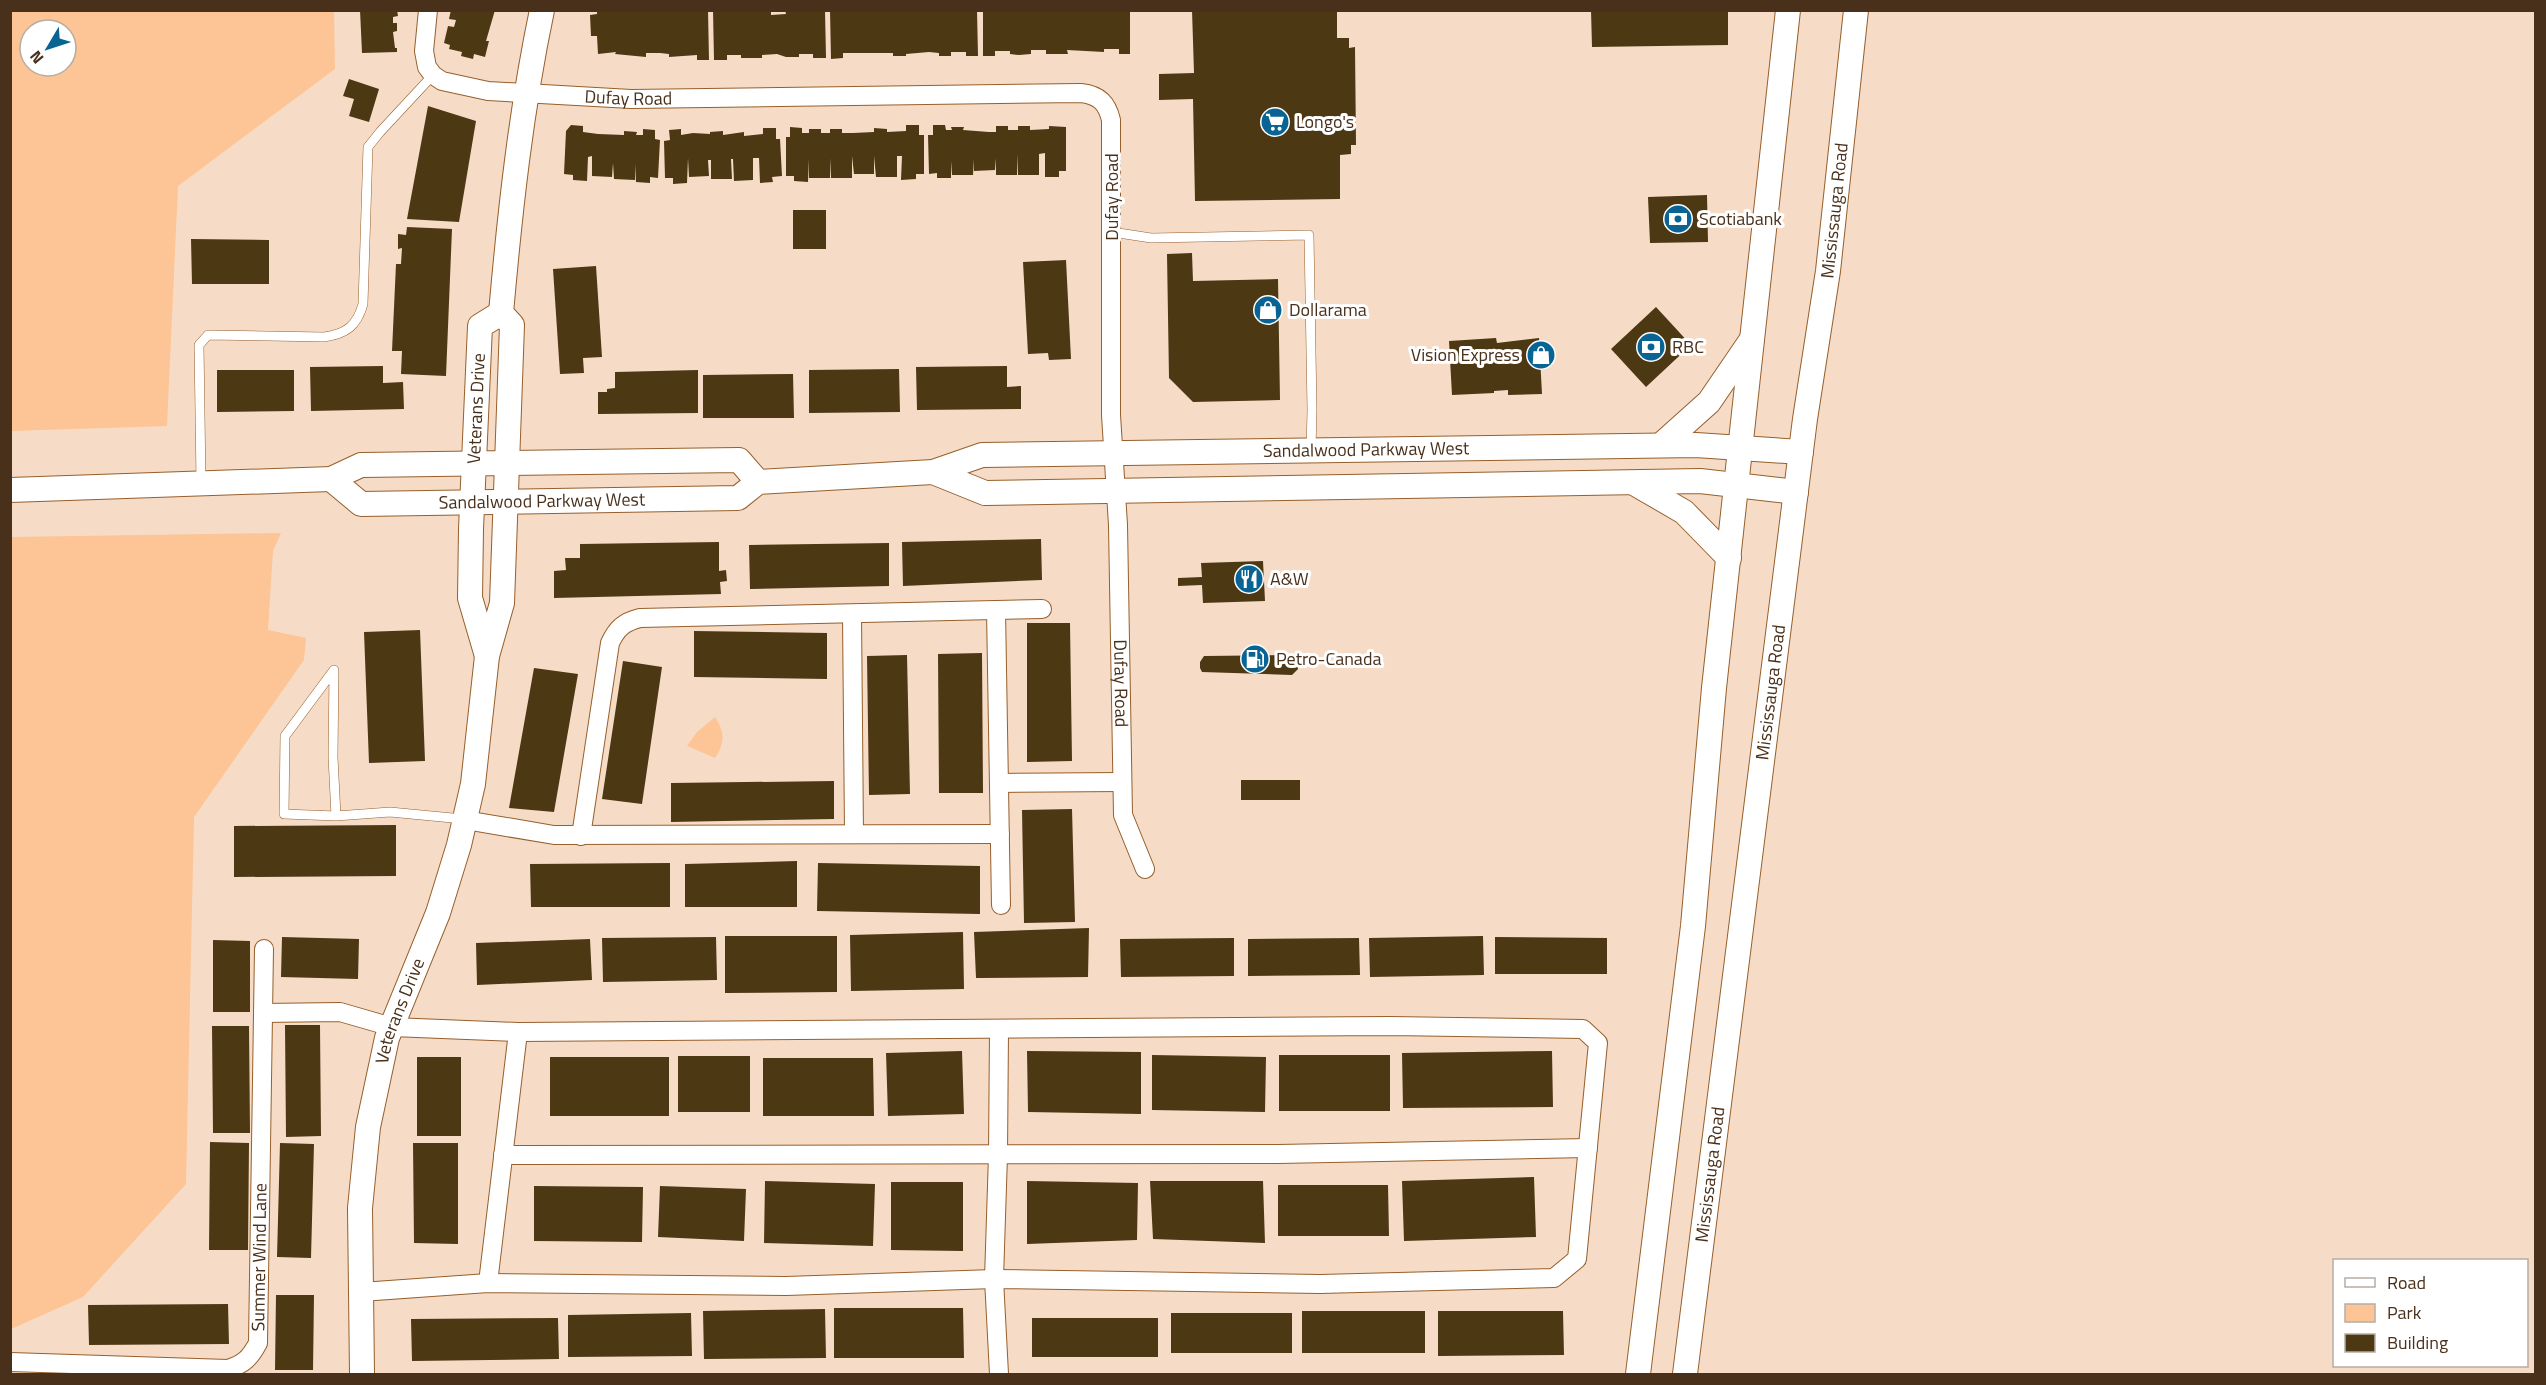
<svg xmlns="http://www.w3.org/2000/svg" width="2546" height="1385" font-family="'Titillium Web',sans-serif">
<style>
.green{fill:#fdc495;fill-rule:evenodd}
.building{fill:#4c3813}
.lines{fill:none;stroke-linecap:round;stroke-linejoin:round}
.lane-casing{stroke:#965f2b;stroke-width:10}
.street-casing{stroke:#965f2b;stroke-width:20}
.secondary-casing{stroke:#965f2b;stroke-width:26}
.lane{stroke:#fff;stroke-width:9}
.street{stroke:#fff;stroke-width:18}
.secondary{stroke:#fff;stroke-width:24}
.labels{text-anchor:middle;stroke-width:6;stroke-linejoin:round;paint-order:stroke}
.street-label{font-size:18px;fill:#49301b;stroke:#fff}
.poi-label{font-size:18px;fill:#49301b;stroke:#fff;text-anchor:start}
</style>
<rect width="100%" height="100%" fill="#f6dcc7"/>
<!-- green -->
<path class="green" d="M 10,11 L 334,11 L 335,69 L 178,186 L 167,426 L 11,431 ZM 30,30 L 66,30 L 66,66 L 30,66 Z
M 281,533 L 273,551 L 268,630 L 306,638 L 304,660 L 194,817 L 186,1184 L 83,1297 L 11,1329 L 11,537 Z
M 715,717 C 725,732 725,743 715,758 L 687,746 L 697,732 Z"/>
<!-- building -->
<path class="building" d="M 360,10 L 397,10 L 398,16 L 393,17 L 393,23 L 397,23 L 397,31 L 393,32 L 395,48 L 397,48 L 397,52 L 362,53 Z
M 451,10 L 495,10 L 486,41 L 489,41 L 485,57 L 474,54 L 473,59 L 461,56 L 462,52 L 449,49 L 450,45 L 444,43 L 448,26 L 454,27 L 456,20 L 449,19 Z
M 597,10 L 708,10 L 709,60 L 697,60 L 697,55 L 669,57 L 669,54 L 660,53 L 646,53 L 646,57 L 615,54 L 616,52 L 598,54 L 597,36 L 591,36 L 590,15 L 597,14 Z
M 713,10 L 771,10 L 771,15 L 786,14 L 785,10 L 825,10 L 826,58 L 813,58 L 813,54 L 799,54 L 799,57 L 786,57 L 777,54 L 762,55 L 762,58 L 741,58 L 741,55 L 727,55 L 727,60 L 714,60 Z
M 830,10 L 977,10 L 978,56 L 966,56 L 966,52 L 951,52 L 951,56 L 939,56 L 939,53 L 929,52 L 906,54 L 906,56 L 893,56 L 893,53 L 843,53 L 843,58 L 831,59 Z
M 983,10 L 1130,10 L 1130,54 L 1119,54 L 1119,49 L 1104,49 L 1104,52 L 1067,50 L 1068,54 L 1046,54 L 1046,50 L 1031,50 L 1031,54 L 1019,55 L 1010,54 L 1010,51 L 995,51 L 995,56 L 983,56 Z
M 1192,10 L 1337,10 L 1337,38 L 1349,38 L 1349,48 L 1355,47 L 1356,145 L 1351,145 L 1351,154 L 1340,155 L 1340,199 L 1195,201 L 1193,99 L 1159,100 L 1159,74 L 1194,73 Z
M 1591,10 L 1728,10 L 1728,45 L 1592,47 Z
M 349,79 L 379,89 L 369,122 L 349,116 L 354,99 L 343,96 Z
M 428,106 L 476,121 L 459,222 L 407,219 Z
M 571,125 L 583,126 L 583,132 L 598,134 L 624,135 L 624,131 L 637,132 L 636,135 L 643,135 L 643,129 L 655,130 L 655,139 L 660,140 L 658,178 L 650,177 L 650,183 L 636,182 L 635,164 L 635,180 L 614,179 L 613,163 L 612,177 L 592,176 L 592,156 L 588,157 L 587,181 L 573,180 L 573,175 L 564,174 L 566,131 Z
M 906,125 L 919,125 L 919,135 L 924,135 L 924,174 L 916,174 L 916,179 L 901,180 L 902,156 L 897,156 L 897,177 L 876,177 L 874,156 L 874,174 L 854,174 L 852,156 L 852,178 L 831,178 L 831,158 L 830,178 L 809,178 L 809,159 L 808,182 L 794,181 L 794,176 L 786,176 L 786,137 L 790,137 L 790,127 L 802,128 L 802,133 L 809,133 L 809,129 L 821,129 L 821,133 L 830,133 L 830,129 L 842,129 L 842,133 L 853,133 L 874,132 L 874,128 L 887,129 L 887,132 L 906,131 Z
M 933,125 L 945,125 L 946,130 L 952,130 L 951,127 L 964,127 L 963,130 L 989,132 L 996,132 L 996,126 L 1008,126 L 1008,130 L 1018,130 L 1018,126 L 1030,126 L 1030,130 L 1049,129 L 1049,126 L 1066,127 L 1066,171 L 1059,171 L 1059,177 L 1045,177 L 1045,153 L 1039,154 L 1039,175 L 1018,175 L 1017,154 L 1017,175 L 996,175 L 996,158 L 995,170 L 974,171 L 974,159 L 973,175 L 952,175 L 951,161 L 951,178 L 937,178 L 937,173 L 929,174 L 928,135 L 933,135 Z
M 763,128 L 776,128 L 776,139 L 780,139 L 782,176 L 772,177 L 773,182 L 760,183 L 759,158 L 753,158 L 753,180 L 734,181 L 733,159 L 731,159 L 732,179 L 711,179 L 711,160 L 708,160 L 709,176 L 689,177 L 688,158 L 687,183 L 673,184 L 673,178 L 665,178 L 664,141 L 670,140 L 669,130 L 681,129 L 681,135 L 693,133 L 710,134 L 710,132 L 723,131 L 723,135 L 744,132 L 744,136 L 763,134 Z
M 1707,195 L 1708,242 L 1650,243 L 1648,197 Z
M 793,210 L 826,210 L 826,249 L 793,249 Z
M 407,227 L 452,229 L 446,376 L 401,374 L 402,351 L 392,351 L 396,264 L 401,264 L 402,248 L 398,249 L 398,234 L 406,235 Z
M 191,239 L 269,240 L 269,284 L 192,284 Z
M 1192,253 L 1193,281 L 1278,279 L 1280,400 L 1193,402 L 1169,378 L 1167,254 Z
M 1066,260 L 1071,359 L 1049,360 L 1048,353 L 1028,354 L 1023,262 Z
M 596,266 L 602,357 L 583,358 L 584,373 L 560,374 L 553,269 Z
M 1656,307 L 1691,345 L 1646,387 L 1611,349 Z
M 1496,338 L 1497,343 L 1539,338 L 1542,394 L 1508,395 L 1508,390 L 1494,391 L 1494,393 L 1452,395 L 1449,341 Z
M 383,366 L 383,383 L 403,382 L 404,409 L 311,411 L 310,367 Z
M 1007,366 L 1007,387 L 1021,386 L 1021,409 L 917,410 L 916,367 Z
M 899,369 L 900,412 L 809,413 L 809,370 Z
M 217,370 L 294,370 L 294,411 L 217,412 Z
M 698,370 L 698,413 L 598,414 L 598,392 L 607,392 L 607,389 L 615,388 L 615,372 Z
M 793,374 L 794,418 L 703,418 L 703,375 Z
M 1041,539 L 1042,580 L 903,586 L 902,542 Z
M 719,542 L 719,571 L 726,570 L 727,581 L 720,582 L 721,594 L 554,598 L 554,571 L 566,570 L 565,558 L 580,558 L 580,544 Z
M 889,543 L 889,586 L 750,589 L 749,545 Z
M 1263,561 L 1265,601 L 1203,603 L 1202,585 L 1178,586 L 1178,578 L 1202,577 L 1201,563 Z
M 1027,623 L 1070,623 L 1072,761 L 1027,762 Z
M 420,630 L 425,761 L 369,763 L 364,632 Z
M 694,631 L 827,633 L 827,679 L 694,677 Z
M 982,653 L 983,793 L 939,793 L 938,654 Z
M 907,655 L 910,794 L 869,795 L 867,656 Z
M 1288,655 L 1298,663 L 1298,669 L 1292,675 L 1202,672 L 1200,668 L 1200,662 L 1204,656 Z
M 623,661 L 662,667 L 642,804 L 602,799 Z
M 534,668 L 578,674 L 554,812 L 509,808 Z
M 1241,780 L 1300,780 L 1300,800 L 1241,800 Z
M 834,781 L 834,819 L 671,822 L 671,783 Z
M 1072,809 L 1075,922 L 1024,923 L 1022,810 Z
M 396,825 L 396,876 L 234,877 L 234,826 Z
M 797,861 L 797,907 L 685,907 L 685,864 Z
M 670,863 L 670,907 L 531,907 L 530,864 Z
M 818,863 L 980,866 L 980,914 L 817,911 Z
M 1089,928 L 1088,977 L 976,978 L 974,932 Z
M 963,932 L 964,989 L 851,991 L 850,935 Z
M 725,936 L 837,936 L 837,992 L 725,993 Z
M 1483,936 L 1484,975 L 1370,977 L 1369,938 Z
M 282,937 L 359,939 L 358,979 L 281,977 Z
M 716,937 L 717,980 L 603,982 L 602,938 Z
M 1495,937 L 1607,938 L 1607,974 L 1495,974 Z
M 1234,938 L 1234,976 L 1121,977 L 1120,939 Z
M 1359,938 L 1360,975 L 1248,976 L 1248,939 Z
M 590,939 L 592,980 L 477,985 L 476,943 Z
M 213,940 L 250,941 L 250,1012 L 213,1012 Z
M 285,1025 L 320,1025 L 321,1136 L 286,1137 Z
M 212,1026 L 249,1026 L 250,1133 L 213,1133 Z
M 962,1051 L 964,1114 L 888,1116 L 886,1053 Z
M 1027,1051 L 1141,1052 L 1141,1114 L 1028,1112 Z
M 1552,1051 L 1553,1107 L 1403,1108 L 1402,1053 Z
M 1152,1055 L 1266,1057 L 1265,1112 L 1152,1110 Z
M 1279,1055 L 1390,1055 L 1390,1111 L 1279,1111 Z
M 678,1056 L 750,1056 L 750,1112 L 678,1112 Z
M 417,1057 L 461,1057 L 461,1136 L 417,1136 Z
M 550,1057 L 669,1057 L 669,1116 L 550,1116 Z
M 763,1058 L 873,1058 L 874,1116 L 763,1116 Z
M 210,1142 L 249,1143 L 248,1250 L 209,1250 Z
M 280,1143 L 314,1144 L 311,1258 L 277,1257 Z
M 413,1143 L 458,1143 L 458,1244 L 414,1243 Z
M 1534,1177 L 1536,1237 L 1404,1241 L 1402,1181 Z
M 765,1181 L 875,1184 L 873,1246 L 764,1243 Z
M 1027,1181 L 1138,1183 L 1137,1240 L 1027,1244 Z
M 1150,1181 L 1263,1181 L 1265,1243 L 1153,1239 Z
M 891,1182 L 963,1182 L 963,1251 L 891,1250 Z
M 1278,1185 L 1388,1185 L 1389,1236 L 1278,1236 Z
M 534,1186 L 643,1187 L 642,1242 L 534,1241 Z
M 660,1186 L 746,1189 L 744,1241 L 658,1237 Z
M 276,1295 L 314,1295 L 313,1370 L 275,1370 Z
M 228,1304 L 229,1344 L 89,1345 L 88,1305 Z
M 834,1308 L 963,1308 L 964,1358 L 834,1358 Z
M 825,1309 L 826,1358 L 704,1359 L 703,1311 Z
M 1302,1311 L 1425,1311 L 1425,1353 L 1302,1353 Z
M 1438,1311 L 1563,1311 L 1564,1355 L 1438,1356 Z
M 691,1313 L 692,1356 L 568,1357 L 568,1315 Z
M 1171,1313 L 1292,1313 L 1292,1353 L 1171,1353 Z
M 558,1318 L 559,1359 L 412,1361 L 411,1319 Z
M 1032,1318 L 1158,1318 L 1158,1357 L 1032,1357 Z"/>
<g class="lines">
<!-- lane casing -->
<g class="lane-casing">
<path id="lane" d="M 1112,232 L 1151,238 L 1309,235 L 1312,410 L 1311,450
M 201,482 L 199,345 L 208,335 L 324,337 C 346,334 357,326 363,304 L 368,147 L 380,132 L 433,75
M 334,670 L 333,757 L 336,816 L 390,812 L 463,819
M 334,670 L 285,736 L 284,814 L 336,816"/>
</g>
<!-- street casing -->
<g class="street-casing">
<g id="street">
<path id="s1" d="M 428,10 L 424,51 L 427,67 L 433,75 L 442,81 L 488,91 L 631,99 L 1081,93 C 1099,95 1107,103 1111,120 L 1111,415 L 1118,525 L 1123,815 L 1145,869"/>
<path d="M 996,610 L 1001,905"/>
<path d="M 852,614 L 854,834"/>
<path d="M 999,783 L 1122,782"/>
<path d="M 465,820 L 554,835 L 1000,834"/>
<path d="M 581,836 L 610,643 C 617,628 624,622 640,618 L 1042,609"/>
<path d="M 263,1013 L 340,1012 L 392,1027 L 518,1032 L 1390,1026 L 1583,1029 L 1598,1043 L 1577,1259 L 1554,1278 L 1320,1284 L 994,1279 L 786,1286 L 488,1283 L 361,1292"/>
<path d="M 999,1030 L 998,1155 L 994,1279 L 999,1374"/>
<path d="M 503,1155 L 1278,1154 L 1588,1148"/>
<path d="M 488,1283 L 518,1032"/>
<path id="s2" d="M 10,1362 L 228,1369 C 244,1364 250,1358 258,1343 L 264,949"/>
</g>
</g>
<!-- secondary casing -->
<g class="secondary-casing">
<g id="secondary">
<path d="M 1661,445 L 1709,402 L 1752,339"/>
<path d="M 933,472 L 985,493 L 1700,481 L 1796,492"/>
<path id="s3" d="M 331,479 L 361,504 L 738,498 L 758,482 L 933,472 L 982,455 L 1696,445 L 1801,452"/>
<path d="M 1634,483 L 1684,512 L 1729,558"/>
<path d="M 10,490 L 331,479 L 361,465 L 739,460 L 758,482"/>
<path id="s4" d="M 487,656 L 470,598 L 471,529 L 480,326 L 501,313"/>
<path id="s5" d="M 362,1374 L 360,1208 L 368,1127 L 387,1038 L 438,913 L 459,845 L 473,784 L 487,656 L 502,603 L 512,325 L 501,313 C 510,211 521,110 542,10"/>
<path d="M 1638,1374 L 1693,926 L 1714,688 L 1788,10"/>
<path id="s6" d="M 1685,1374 L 1805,419 L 1828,271 L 1856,10"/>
</g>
</g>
<!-- lane -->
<use href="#lane" class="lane"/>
<!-- street -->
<use href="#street" class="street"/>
<!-- secondary -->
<use href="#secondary" class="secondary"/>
</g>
<!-- icons -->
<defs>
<g id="supermarket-disc" transform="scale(1.5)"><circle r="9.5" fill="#096494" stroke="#fff"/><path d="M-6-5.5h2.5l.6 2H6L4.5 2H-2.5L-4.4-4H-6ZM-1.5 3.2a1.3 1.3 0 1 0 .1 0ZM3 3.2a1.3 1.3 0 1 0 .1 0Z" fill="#fff"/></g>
<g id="bank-disc" transform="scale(1.5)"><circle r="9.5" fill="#096494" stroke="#fff"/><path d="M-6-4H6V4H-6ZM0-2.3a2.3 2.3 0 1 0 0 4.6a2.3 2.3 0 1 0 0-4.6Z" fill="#fff"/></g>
<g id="shop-disc" transform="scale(1.5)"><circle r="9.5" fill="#096494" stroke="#fff"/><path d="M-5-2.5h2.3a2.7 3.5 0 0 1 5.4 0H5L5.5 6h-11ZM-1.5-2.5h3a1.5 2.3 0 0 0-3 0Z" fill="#fff"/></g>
<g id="restaurant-disc" transform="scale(1.5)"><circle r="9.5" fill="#096494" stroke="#fff"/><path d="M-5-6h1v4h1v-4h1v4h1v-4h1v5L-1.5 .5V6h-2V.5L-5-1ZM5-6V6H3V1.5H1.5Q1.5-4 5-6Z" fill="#fff"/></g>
<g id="fuel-disc" transform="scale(1.5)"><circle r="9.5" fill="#096494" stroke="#fff"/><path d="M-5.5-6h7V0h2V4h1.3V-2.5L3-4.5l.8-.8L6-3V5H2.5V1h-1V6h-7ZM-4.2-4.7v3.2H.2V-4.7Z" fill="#fff"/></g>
</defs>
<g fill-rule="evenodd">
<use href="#supermarket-disc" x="1275" y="122"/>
<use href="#bank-disc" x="1678" y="219"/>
<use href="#shop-disc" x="1268" y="310"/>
<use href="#bank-disc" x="1651" y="347"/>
<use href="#shop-disc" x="1541" y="355"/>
<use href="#restaurant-disc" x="1249" y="579"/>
<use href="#fuel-disc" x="1255" y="659"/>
</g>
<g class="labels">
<!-- street labels -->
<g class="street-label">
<text dy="6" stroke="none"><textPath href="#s1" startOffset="266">Dufay Road</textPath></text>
<text transform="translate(1112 197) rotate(-90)" y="6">Dufay Road</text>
<text dy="6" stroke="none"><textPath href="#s6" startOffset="1173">Mississauga Road</textPath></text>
<text dy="6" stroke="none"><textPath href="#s4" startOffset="250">Veterans Drive</textPath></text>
<text dy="6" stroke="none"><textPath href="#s3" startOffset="1053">Sandalwood Parkway West</textPath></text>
<text dy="6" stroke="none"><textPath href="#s3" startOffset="220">Sandalwood Parkway West</textPath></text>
<text dy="6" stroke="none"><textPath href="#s1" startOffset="1326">Dufay Road</textPath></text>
<text dy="6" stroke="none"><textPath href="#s6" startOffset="687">Mississauga Road</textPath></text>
<text dy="6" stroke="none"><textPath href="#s5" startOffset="368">Veterans Drive</textPath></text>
<text dy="6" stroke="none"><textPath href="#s6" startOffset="201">Mississauga Road</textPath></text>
<text dy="6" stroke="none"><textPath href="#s2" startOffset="345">Summer Wind Lane</textPath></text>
</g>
<!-- poi labels -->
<g class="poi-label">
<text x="1296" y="128">Longo's</text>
<text x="1699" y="225">Scotiabank</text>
<text x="1289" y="316">Dollarama</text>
<text x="1672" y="353">RBC</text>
<text x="1520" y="361" text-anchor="end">Vision Express</text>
<text x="1270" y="585">A&amp;W</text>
<text x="1276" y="665">Petro-Canada</text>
</g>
</g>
<!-- border -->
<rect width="2546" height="1385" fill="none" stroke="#49301b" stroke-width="24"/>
<!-- legend -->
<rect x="2333" y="1259" width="195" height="108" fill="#ffffff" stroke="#b6aca4" stroke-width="1.5"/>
<rect x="2345" y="1278" width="30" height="9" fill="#ffffff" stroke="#b6aca4" stroke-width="1.5"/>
<text x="2387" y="1289" font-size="18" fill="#49301b">Road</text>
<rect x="2345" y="1304" width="30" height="18" fill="#fdc495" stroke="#b6aca4" stroke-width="1.5"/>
<text x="2387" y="1319" font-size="18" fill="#49301b">Park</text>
<rect x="2345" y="1334" width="30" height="18" fill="#4c3813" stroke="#b6aca4" stroke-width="1.5"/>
<text x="2387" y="1349" font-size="18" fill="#49301b">Building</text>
<!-- north arrow -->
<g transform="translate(48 48) rotate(231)"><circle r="28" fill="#ffffff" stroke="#b6aca4" stroke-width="1.5"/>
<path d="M0-4.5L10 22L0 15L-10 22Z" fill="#096494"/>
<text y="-9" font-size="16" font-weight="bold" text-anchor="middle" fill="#49301b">N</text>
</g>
</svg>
